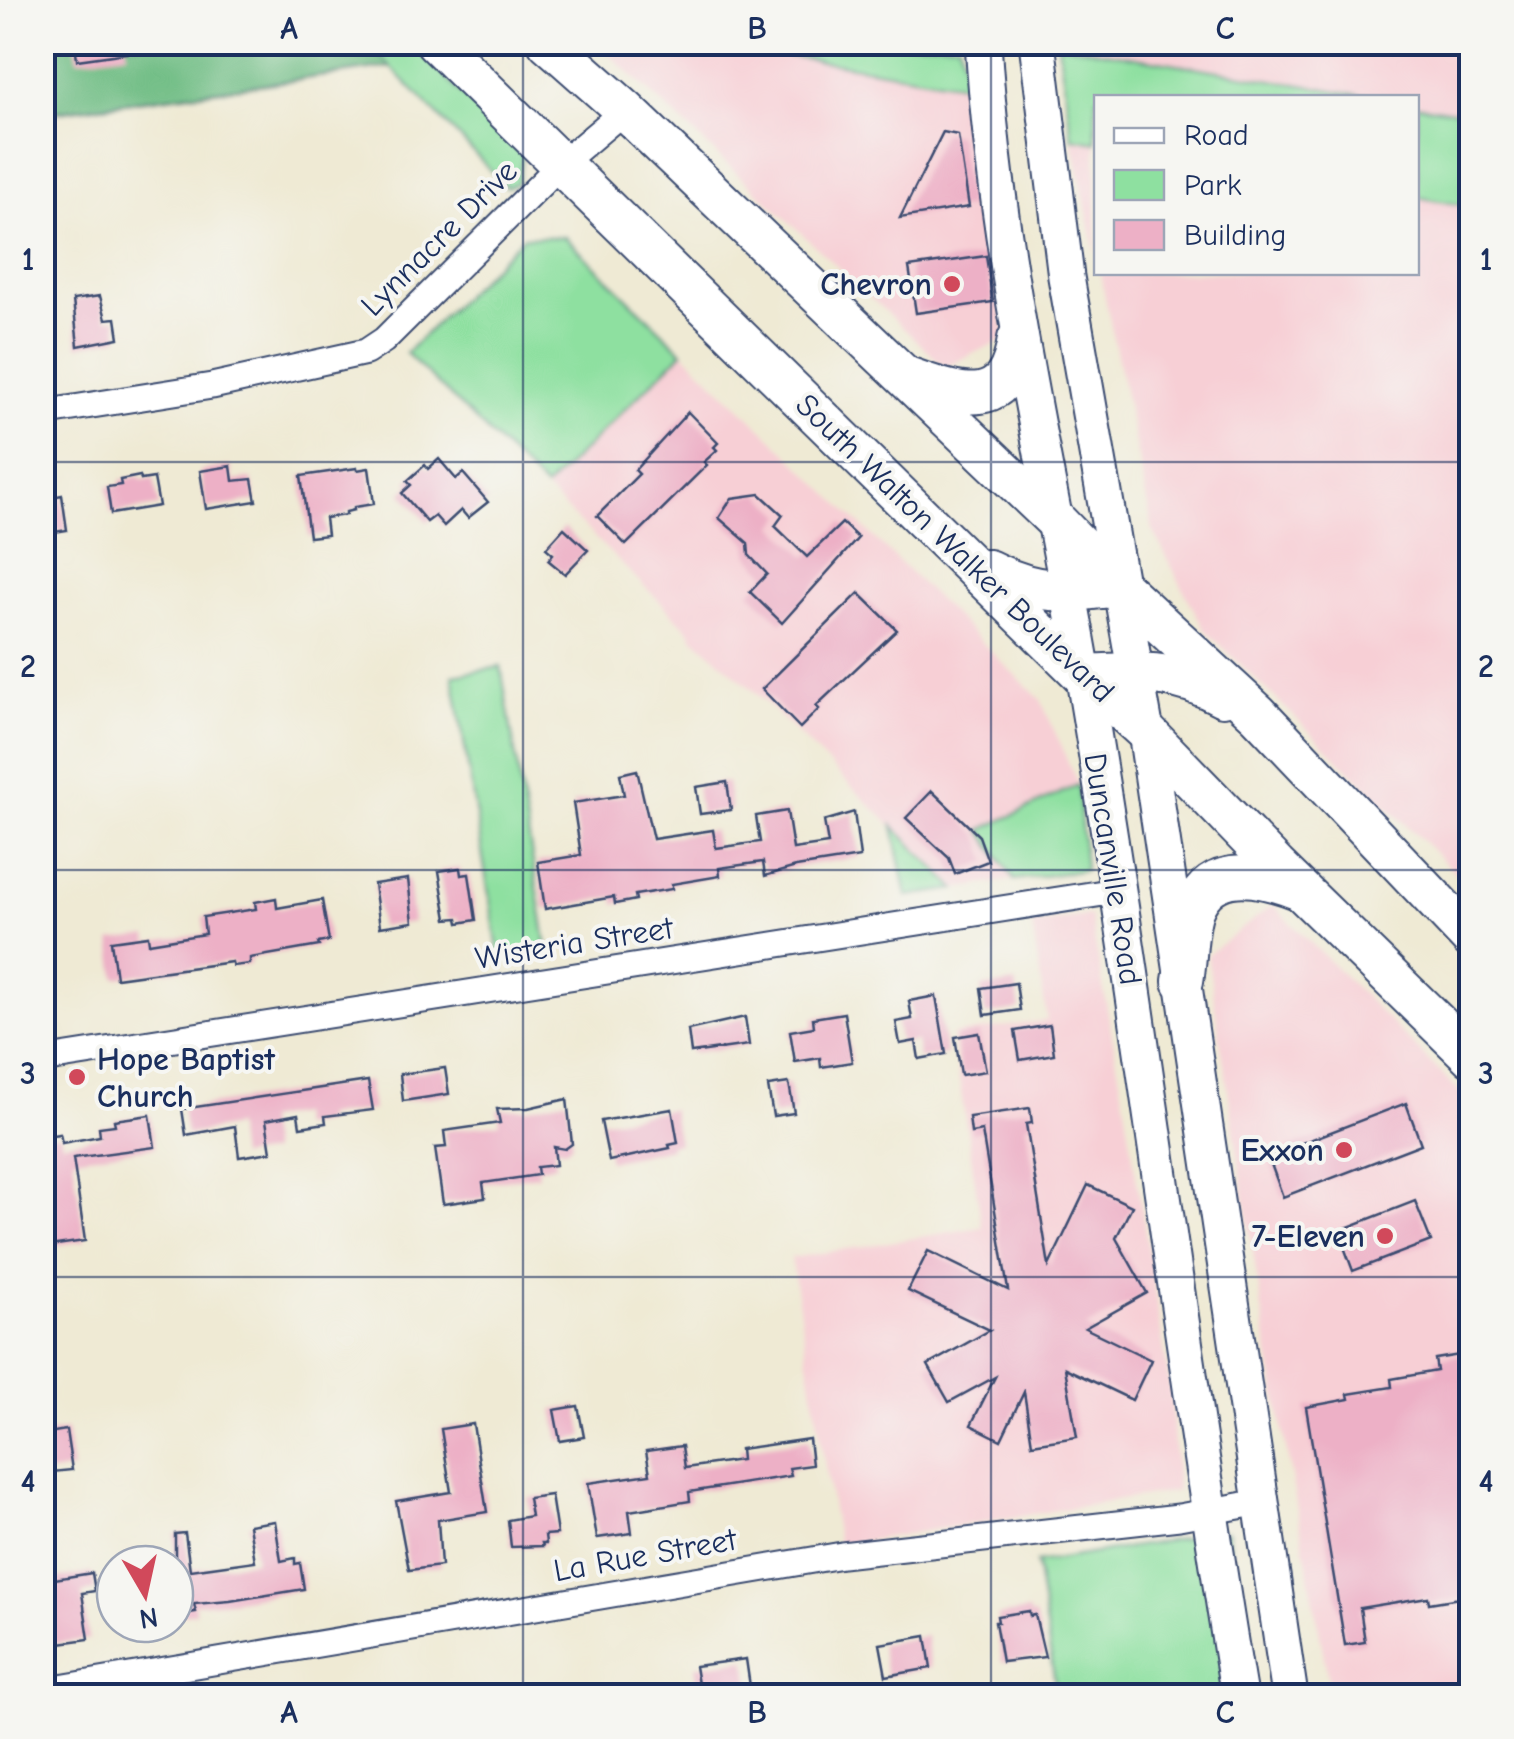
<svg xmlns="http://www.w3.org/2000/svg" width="1514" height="1739" viewBox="0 0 1514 1739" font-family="'Comic Neue',sans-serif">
<rect width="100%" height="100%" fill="#f6f6f2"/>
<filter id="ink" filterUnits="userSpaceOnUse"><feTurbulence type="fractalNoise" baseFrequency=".01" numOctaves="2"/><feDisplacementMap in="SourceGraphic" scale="20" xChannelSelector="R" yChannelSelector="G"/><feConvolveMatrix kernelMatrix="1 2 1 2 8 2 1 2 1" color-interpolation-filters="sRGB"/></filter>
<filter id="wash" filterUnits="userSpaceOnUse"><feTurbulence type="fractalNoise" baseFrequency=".0048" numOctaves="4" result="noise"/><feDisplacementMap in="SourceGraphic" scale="40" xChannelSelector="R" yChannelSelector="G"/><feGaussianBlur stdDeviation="2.25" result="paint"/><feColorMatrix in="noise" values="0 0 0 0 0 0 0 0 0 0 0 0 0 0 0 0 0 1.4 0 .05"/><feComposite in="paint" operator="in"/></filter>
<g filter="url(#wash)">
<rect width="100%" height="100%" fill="#efead4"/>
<g fill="#f7cfd5">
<polygon points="597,43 710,43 968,85 1006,338 945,367"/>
<polygon points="1058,43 1471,43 1471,113 1417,104 1416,98 1378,97"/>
<polygon points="1072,138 1096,142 1096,256"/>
<polygon points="1417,197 1471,207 1471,888 1204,629 1153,531 1100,273 1416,272"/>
<polygon points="683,352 1041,700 1078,785 982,830 1014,880 956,889 754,691 692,636 691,632 545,489"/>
<polygon points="1273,905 1471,1103 1471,1696 1331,1696 1269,1355 1207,955"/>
<polygon points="1090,915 1125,1106 1171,1393 1177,1491 838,1545 791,1258 982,1227 952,1035 1047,1020 1032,925"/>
</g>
<g fill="#8ee0a0" stroke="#54887f" stroke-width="2.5">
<polygon points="42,43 411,43 523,155 517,183 507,187 391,67 43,114"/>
<polygon points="710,43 959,43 968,85"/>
<polygon points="1058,44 1373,97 1096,98 1096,142 1072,138"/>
<polygon points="1416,105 1471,114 1471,207 1417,197"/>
<polygon points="523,237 565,237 683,352 545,488 406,353"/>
<polygon points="501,667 548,954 500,962 453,675"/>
<polygon points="1078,785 1085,870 1014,880 981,830"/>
<polygon points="893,826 956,889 907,896"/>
<polygon points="1227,1531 1253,1696 1057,1696 1036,1563"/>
</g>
<polygon fill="#72be86" stroke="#467672" stroke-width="2.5" points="42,43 368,43 391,67 43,113"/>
<g id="blocks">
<g fill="#edb0c6">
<polygon points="75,42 126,42 127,53 77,60"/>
<polygon points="943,132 958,135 969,207 900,218"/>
<polygon points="986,256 993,302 916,313 909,267"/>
<polygon points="100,296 106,319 116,318 119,338 78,346 73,300"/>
<polygon points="688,412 718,443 714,447 717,450 704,462 707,465 626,545 597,516 639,474 635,470"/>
<polygon points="439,459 456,479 463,473 488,502 468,518 461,510 444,526 435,516 427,522 402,493 411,485 407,481 425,465 428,469"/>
<polygon points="231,466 233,481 252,479 256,501 206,509 200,471"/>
<polygon points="357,468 357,470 369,468 374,504 354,507 354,510 346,512 346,515 325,518 327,535 309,537 301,476"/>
<polygon points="140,476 141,480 154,478 159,506 111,514 107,487 121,485 120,480"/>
<polygon points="760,494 783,515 775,526 807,557 842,523 858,538 782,623 750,592 767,574 749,555 748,543 719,518 732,498"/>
<polygon points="62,495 67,530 42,534 42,499"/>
<polygon points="564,528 588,550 565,574 548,560 553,554 546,548"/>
<polygon points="859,593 897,630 816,706 819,709 800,728 762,689"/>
<polygon points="637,770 653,839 713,830 716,848 760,842 756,816 787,811 793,849 828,844 824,821 854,812 860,857 796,867 765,876 763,862 719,868 720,876 672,884 672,889 635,895 636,900 615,904 614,897 545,909 538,862 581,855 573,803 624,795 620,774"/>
<polygon points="727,782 731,810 700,814 696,787"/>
<polygon points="932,791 979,836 988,861 955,874 949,858 906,818"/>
<polygon points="460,868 461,875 469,874 476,920 459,923 458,918 447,919 439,871"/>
<polygon points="408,879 413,922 380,927 374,884"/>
<polygon points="276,898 277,908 322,900 329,941 318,943 319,946 250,958 250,964 233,966 232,962 116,978 111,941 148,936 149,943 205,934 203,917 256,909 255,902"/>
<polygon points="1016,983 1020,1010 985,1015 981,988"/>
<polygon points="936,996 946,1054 919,1059 916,1041 900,1044 896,1022 912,1019 909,1001"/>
<polygon points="844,1013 852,1062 821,1067 820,1058 795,1062 790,1031 814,1027 813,1018"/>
<polygon points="745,1017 749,1045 691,1053 688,1030"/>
<polygon points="1050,1025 1054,1054 1020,1060 1015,1031"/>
<polygon points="979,1033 986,1071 961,1075 955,1037"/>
<polygon points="445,1068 449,1094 403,1101 400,1074"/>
<polygon points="368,1081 373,1110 325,1116 326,1123 300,1127 298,1114 266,1120 271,1152 239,1157 235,1126 186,1135 182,1109"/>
<polygon points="789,1083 794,1113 773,1116 768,1086"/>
<polygon points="567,1099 572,1144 565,1149 554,1147 556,1165 537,1167 538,1175 483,1183 485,1198 443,1204 435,1148 446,1147 444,1131 500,1123 497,1109 528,1108"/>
<polygon points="1406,1103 1421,1144 1283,1197 1268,1156"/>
<polygon points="1030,1108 1032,1123 1026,1124 1049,1266 1088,1185 1132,1206 1116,1238 1147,1293 1085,1328 1151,1360 1132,1400 1065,1368 1077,1437 1032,1444 1024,1392 1001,1440 971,1425 995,1377 949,1402 928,1365 990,1330 908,1291 928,1251 1008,1290 982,1131 971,1133 969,1117"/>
<polygon points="672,1109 678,1143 669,1145 670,1148 609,1161 601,1121"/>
<polygon points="150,1115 155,1147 73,1158 85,1241 42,1247 44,1136 60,1134 62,1143 100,1136 99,1127 115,1125 114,1120"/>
<polygon points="1415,1201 1431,1241 1353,1271 1338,1231"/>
<polygon points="1472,1353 1472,1596 1429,1603 1428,1597 1360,1608 1365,1642 1345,1645 1306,1407 1349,1399 1348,1394 1392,1387 1391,1379 1437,1371 1435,1359"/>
<polygon points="578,1406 584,1437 560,1441 554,1410"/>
<polygon points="473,1424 487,1512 438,1520 441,1566 409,1570 396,1501 451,1492 441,1429"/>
<polygon points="66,1430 72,1470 42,1473 42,1434"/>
<polygon points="809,1439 812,1465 789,1468 791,1476 689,1492 690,1501 629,1511 632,1533 597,1538 588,1483 650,1474 646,1451 682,1446 685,1468 741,1460 740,1449"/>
<polygon points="551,1495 557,1534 545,1535 546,1543 542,1543 543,1546 511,1547 508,1520 531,1516 528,1498"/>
<polygon points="275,1521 281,1561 295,1558 295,1564 300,1563 304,1589 230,1601 194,1604 196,1612 175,1615 175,1534 185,1533 190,1570 255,1561 249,1525"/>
<polygon points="92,1573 95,1591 82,1593 89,1639 45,1645 42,1581"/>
<polygon points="1029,1611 1030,1616 1035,1615 1045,1657 1002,1662 995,1622 998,1622 997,1616"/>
<polygon points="926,1636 931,1668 886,1676 880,1644"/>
<polygon points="746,1659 751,1693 700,1696 695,1666"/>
</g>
</g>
</g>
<g filter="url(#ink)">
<use href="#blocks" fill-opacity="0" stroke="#3b4b70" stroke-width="2.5"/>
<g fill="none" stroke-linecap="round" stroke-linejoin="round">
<g stroke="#3b4b70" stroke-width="29">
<g id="street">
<polyline points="42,413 212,386 366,352 384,340 561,164 625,110"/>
<polyline points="42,1060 1116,891"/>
<polyline points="42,1691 842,1555 1179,1517 1261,1502"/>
</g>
</g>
<g stroke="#3b4b70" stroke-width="39">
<g id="secondary">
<path d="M983,42C996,256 1047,463 1083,673C1141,1014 1182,1356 1239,1696"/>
<polyline points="1037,42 1066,277 1146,732 1290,1696"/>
</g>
</g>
<g stroke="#3b4b70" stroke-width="44">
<g id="primary">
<polyline points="436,42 1083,675 1146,732 1276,866 1472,1057"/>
<polyline points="548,42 625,110 1055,520 1119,586 1258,714 1472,939"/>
<path d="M910,378C963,397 1008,412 1018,339"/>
<path d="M988,570C1038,595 1065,593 1119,586"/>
<path d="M1083,675C1139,673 1172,668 1223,696"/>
<path d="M1183,981C1187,959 1186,931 1193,910C1211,864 1258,874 1295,888"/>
</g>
</g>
<use href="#street" stroke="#fff" stroke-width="25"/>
<use href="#secondary" stroke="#fff" stroke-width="35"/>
<use href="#primary" stroke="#fff" stroke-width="40"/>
</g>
</g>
<path fill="none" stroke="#1b2f5e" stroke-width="2.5" stroke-opacity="0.55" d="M523,42V1696M991,42V1696M42,462H1472M42,870H1472M42,1277H1472"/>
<g fill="#d1495b" stroke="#f6f6f2" stroke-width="4">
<circle cx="952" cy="284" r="10"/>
<circle cx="77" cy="1077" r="10"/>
<circle cx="1344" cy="1150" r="10"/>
<circle cx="1385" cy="1236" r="10"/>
</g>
<g text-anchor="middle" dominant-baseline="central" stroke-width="8" stroke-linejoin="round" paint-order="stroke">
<g font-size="32" fill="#1b2f5e" stroke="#f6f6f2">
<text transform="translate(439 238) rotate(-45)">Lynnacre Drive</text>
<text transform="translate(955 548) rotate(44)">South Walton Walker Boulevard</text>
<text transform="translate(1113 869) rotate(81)">Duncanville Road</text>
<text transform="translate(574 943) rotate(-9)">Wisteria Street</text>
<text transform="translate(645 1555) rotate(-10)">La Rue Street</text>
</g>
<g font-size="32" font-weight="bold" fill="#1b2f5e" stroke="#f6f6f2" text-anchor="end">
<text x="932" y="284">Chevron</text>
<text x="97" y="1059" text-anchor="start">Hope Baptist<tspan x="97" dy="37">Church</tspan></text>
<text x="1324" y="1150">Exxon</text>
<text x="1365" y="1236">7-Eleven</text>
</g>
</g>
<rect width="1514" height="1739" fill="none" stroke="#f6f6f2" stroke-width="110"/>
<rect x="1094" y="95" width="325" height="180" fill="#f6f6f2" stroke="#9ea6b7" stroke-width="2.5"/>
<rect x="1114" y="128" width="50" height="15" fill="#ffffff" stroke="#9ea6b7" stroke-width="2.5"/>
<text x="1184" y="145" font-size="30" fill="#1b2f5e">Road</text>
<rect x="1114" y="170" width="50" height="30" fill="#8ee0a0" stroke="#9ea6b7" stroke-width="2.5"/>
<text x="1184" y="195" font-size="30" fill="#1b2f5e">Park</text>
<rect x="1114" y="220" width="50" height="30" fill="#edb0c6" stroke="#9ea6b7" stroke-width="2.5"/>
<text x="1184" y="245" font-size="30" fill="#1b2f5e">Building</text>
<g transform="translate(145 1594) rotate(171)"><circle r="48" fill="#f6f6f2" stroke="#9ea6b7" stroke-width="2.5"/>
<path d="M0-8L18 38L0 25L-18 38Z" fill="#d1495b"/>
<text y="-15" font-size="28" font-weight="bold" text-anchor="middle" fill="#1b2f5e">N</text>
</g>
<rect x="55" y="55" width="1404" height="1629" fill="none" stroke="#1b2f5e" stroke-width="4"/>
<g font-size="32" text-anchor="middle" font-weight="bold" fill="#1b2f5e">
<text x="289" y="39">A</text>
<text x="757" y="39">B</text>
<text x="1225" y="39">C</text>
<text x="28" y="270">1</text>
<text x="1486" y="270">1</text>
<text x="28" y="677">2</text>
<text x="1486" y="677">2</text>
<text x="28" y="1084">3</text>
<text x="1486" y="1084">3</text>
<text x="28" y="1492">4</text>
<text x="1486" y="1492">4</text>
<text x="289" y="1723">A</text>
<text x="757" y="1723">B</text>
<text x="1225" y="1723">C</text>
</g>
</svg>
